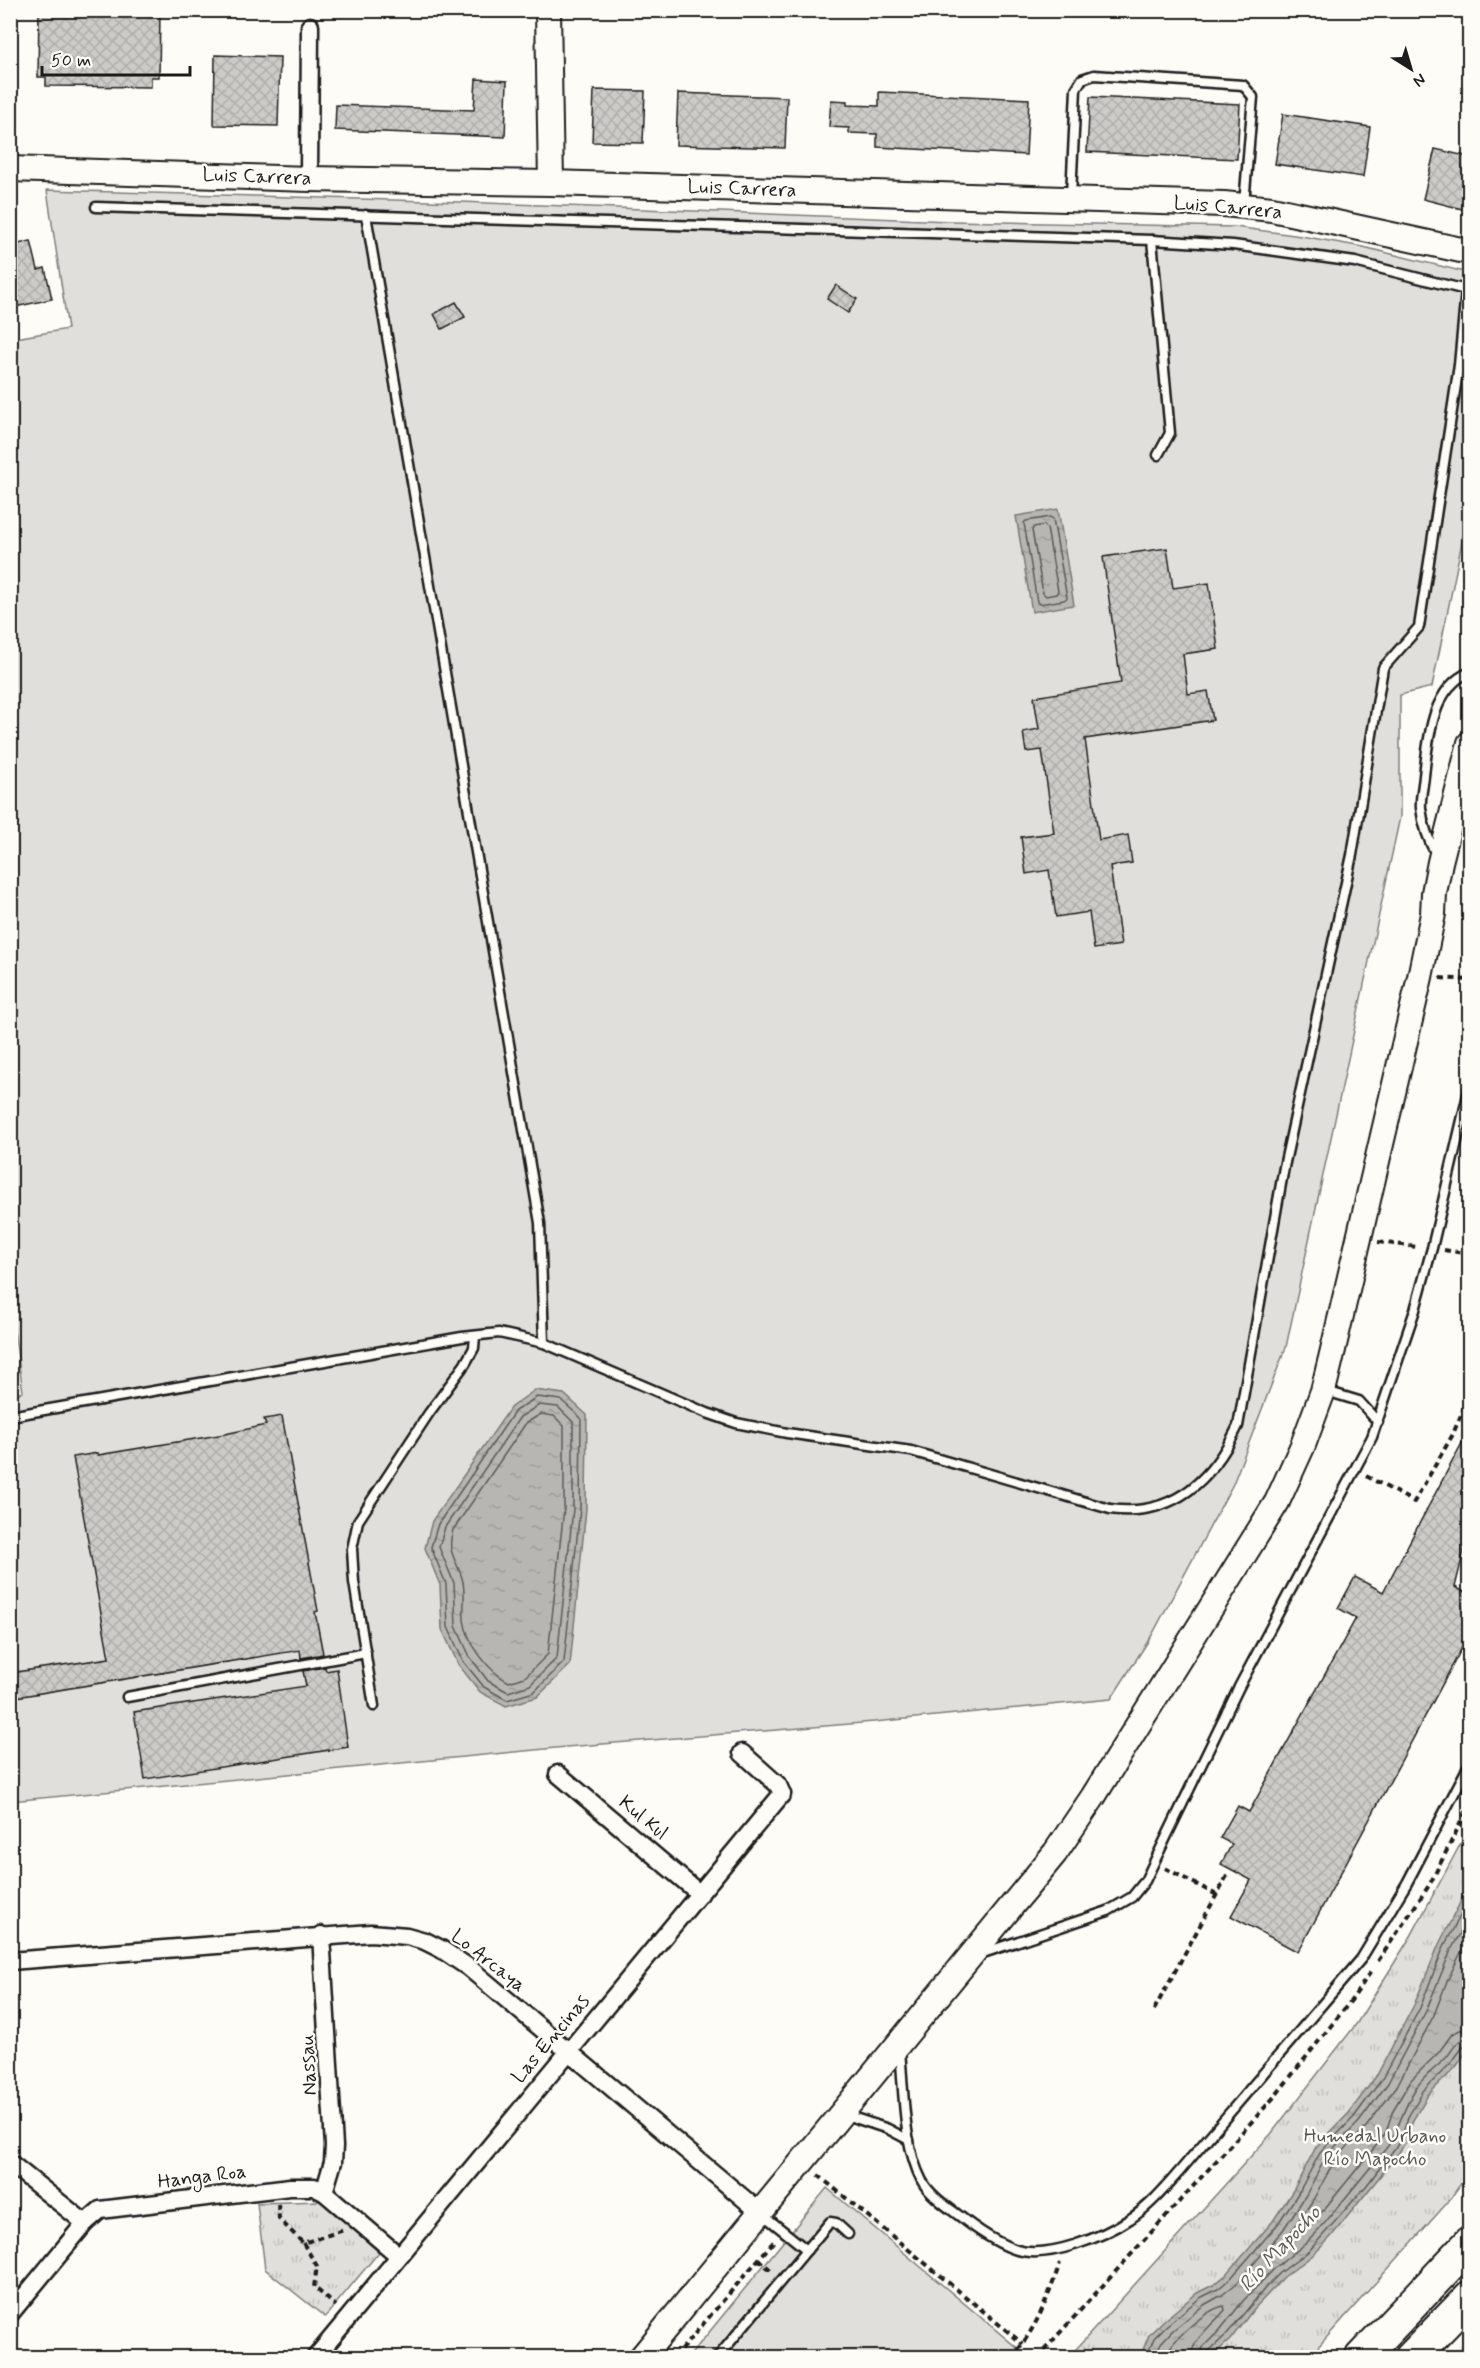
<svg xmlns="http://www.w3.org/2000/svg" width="1480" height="2368" viewBox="0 0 1480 2368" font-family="Mynerve,sans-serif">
<defs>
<pattern id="park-tufts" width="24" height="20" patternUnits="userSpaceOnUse" patternTransform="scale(1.5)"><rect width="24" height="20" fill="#e0dfdb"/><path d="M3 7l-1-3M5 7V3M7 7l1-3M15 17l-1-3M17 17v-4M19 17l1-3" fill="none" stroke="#c0bfbb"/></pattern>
<pattern id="water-ripples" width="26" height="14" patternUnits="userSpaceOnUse" patternTransform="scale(1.5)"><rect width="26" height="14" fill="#b7b6b2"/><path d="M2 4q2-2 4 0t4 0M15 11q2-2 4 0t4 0" fill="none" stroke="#9d9c98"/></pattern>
<pattern id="building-cross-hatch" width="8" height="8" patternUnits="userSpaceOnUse" patternTransform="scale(1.5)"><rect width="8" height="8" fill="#cccbc8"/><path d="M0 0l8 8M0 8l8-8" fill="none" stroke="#afaeab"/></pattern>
</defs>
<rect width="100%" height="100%" fill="#fdfcf7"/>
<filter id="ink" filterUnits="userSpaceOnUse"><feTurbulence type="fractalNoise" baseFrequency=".0167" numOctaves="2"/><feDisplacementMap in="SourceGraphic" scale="12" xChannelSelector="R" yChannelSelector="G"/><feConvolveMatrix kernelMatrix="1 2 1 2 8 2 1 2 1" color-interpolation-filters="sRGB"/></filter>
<g filter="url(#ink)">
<polygon fill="#eeede9" points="1469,2335 1469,2357 1448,2357"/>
<g fill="url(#park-tufts)" stroke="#7e7e7c" stroke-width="1.5">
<polygon points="1469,1828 1469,2172 1448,2202 1309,2357 1068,2358 1271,2134 1357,2023 1411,1936"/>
<polygon points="321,2201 379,2252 325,2317 265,2269 257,2203"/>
</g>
<g fill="#e0dfdb" stroke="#7e7e7c" stroke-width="1.5">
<polygon points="47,190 461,202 950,221 1235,227 1301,236 1363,247 1469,273 1469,508 1432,687 1400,695 1400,817 1286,1347 1233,1484 1152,1635 1111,1699 874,1722 566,1747 11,1801 10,1395 23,1392 11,1310 10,339 68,329"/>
<polygon points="827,2188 1028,2357 688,2358"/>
</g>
<g fill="url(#water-ripples)" stroke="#797876" stroke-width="1.5">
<polygon points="1058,509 1074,605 1032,612 1016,516"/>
<polygon points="535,1390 564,1394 587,1415 586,1509 570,1665 537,1697 506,1706 480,1692 458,1664 442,1629 440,1585 425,1548 432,1521 511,1407"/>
<polygon points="1469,1885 1469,2048 1456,2067 1428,2095 1413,2120 1406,2142 1398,2154 1330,2238 1313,2255 1284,2277 1253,2310 1230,2340 1211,2357 1140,2357 1149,2335 1163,2321 1197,2293 1215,2284 1227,2274 1273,2221 1294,2189 1316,2147 1349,2113 1377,2075 1414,2005 1439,1944"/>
</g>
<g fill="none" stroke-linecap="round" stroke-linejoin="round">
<g stroke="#5a5a58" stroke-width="1.5">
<polygon points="1050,517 1053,519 1067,598 1064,600 1039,604 1037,602 1024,523 1026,521"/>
<polygon points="1044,525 1047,528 1058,591 1056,594 1046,596 1043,593 1032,530 1034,527"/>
<polygon points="537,1397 561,1400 581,1418 580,1509 564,1662 534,1692 507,1700 484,1687 463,1661 448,1627 446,1584 431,1547 438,1524 515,1411"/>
<polygon points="539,1405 558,1407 573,1422 573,1509 557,1658 530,1685 508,1692 488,1681 470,1657 456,1626 454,1583 439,1547 445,1527 520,1417"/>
<path d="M541,1414L554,1416L564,1426V1508L548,1654L525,1677L509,1682C489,1672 467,1643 464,1620C463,1607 466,1591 462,1578C456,1558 446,1552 453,1530L526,1423Z"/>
<polyline points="1470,1934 1447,1981 1434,2015 1397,2086 1366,2127 1335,2160 1313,2200 1285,2241 1286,2245 1289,2245 1312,2224 1380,2141 1386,2132 1393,2110 1411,2080 1439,2052 1452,2034 1460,2030 1470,2029"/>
<polyline points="1146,2358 1154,2338 1167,2325 1200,2298 1218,2289 1231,2278 1277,2225 1299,2192 1321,2151 1354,2117 1382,2079 1420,2008 1444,1946 1470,1898"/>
<polyline points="1154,2358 1161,2343 1172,2331 1204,2305 1222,2295 1236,2284 1283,2230 1306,2195 1327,2155 1359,2122 1388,2083 1426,2011 1451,1950 1470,1915"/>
<path d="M1164,2358C1171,2341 1206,2309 1224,2306L1225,2310C1213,2325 1192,2338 1191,2358"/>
<path d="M1200,2358L1203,2347L1220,2330L1243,2301L1275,2268L1304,2245L1319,2230L1388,2146C1399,2128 1404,2106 1416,2088C1424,2076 1436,2068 1446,2058C1454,2049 1456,2038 1470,2038"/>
<polyline points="1207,2358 1209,2351 1226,2335 1266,2287 1280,2273 1309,2251 1367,2185 1401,2140 1408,2117 1423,2091 1451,2063 1463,2047 1470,2045"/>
</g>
</g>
<g fill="url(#building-cross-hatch)" stroke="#1c1c1c" stroke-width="1.5">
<polygon points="39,10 160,12 159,77 151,77 151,87 46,86 46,77 38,77"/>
<polygon points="215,55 280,57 278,126 214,125"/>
<polygon points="476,79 507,81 505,137 335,130 336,105 474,110"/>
<polygon points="594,90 645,91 643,143 592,142"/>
<polygon points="879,92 1029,99 1026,155 877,147 877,134 849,133 849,128 829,127 831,100 847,101 847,105 879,106"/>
<polygon points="678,93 787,97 785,148 676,145"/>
<polygon points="1090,97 1240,104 1237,159 1087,152"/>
<polygon points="1283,114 1370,127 1363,177 1275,164"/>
<polygon points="1435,149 1470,157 1470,211 1423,199"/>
<polygon points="31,241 38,270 45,268 52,299 10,308 10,246"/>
<polygon points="836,285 857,299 848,313 827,299"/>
<polygon points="456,302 465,317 442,329 434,314"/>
<polygon points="1167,548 1173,588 1209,583 1218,649 1183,654 1188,694 1208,691 1213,720 1085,739 1099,840 1128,835 1132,863 1110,866 1121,945 1094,949 1089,912 1056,917 1049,870 1026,874 1021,837 1054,833 1042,750 1026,752 1023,732 1039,729 1034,697 1121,683 1103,557"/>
<polygon points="282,1416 318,1611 315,1612 323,1654 301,1658 300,1650 10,1698 10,1673 109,1658 73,1457 98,1453 98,1455 225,1434 266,1425 264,1419"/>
<polygon points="1470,1428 1470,1526 1455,1587 1470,1595 1470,1633 1298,1952 1231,1916 1251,1880 1221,1864 1232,1844 1220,1838 1238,1806 1249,1812 1356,1618 1338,1608 1355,1577 1383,1592"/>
<polygon points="325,1667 326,1671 337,1669 348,1747 145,1779 134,1712 306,1686 303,1671"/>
</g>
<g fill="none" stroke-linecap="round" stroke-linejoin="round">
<g stroke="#1c1c1c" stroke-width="13">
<g id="lane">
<polyline points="1071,196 1076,89 1082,79 1094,75 1243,85 1253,97 1244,204"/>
<polyline points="96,207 1152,240 1233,245 1355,262 1466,290"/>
<polyline points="366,215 540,1223 544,1343"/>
<polyline points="1152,240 1170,433 1158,455"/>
<path d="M1437,856C1429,842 1423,825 1421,808C1420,798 1423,787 1424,776C1428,741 1431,688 1470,672"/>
<polyline points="1326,1391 1359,1401 1378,1422"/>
<path d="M10,1416L462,1337L499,1333L544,1343L707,1413L736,1423L787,1433L911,1451L1110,1509C1173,1518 1213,1479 1238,1426L1284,1167L1352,855L1383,668L1419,627L1459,365L1466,290L1470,280"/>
<polyline points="127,1697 366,1653"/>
<polyline points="374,1706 354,1582 352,1549 358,1521 429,1413 465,1364 474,1348 475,1336"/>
<polyline points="980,1954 1108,1911 1132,1897 1145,1881 1239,1687 1372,1437 1415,1310 1432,1248 1470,1086"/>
<path d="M900,2051C904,2091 903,2145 922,2181C931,2197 951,2209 966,2221C982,2233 998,2244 1017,2250C1049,2259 1103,2237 1130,2219C1149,2207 1164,2189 1179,2172L1361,1959L1407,1883L1470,1763"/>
<polyline points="846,2115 888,2129 909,2140"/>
<polyline points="761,2213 807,2250"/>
<polyline points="717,2358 830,2222 836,2223 848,2234"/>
</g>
</g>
<g stroke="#1c1c1c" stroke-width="21">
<g id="street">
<polyline points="309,179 310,26"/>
<polyline points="558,1774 700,1894"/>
<polyline points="321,1935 334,2146 333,2162 324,2192"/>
<polyline points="10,1961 371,1933 407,1936 425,1941 441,1949 468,1967 761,2213"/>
<polyline points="10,2163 85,2223"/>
<polyline points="10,2314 85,2223 100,2210 290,2187 314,2187 324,2192 399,2256"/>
<polyline points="315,2358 782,1794 778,1785 742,1753"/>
</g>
</g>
<g stroke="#1c1c1c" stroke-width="28">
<g id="secondary">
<polyline points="548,10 551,183"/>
<polyline points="10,169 309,179 551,183 1224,204 1272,209 1470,252"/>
<polyline points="641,2358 1055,1853 1093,1797 1277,1502 1303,1445 1323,1391 1332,1354 1420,977 1433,914 1434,893 1440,862 1470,743"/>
</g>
</g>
<g stroke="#1c1c1c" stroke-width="36">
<g id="highway">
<polyline points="1361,2358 1470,2243"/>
<polyline points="1411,2358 1470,2297"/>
</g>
</g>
<g stroke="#1c1c1c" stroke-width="4" stroke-dasharray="6 4.5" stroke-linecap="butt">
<polyline points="1440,978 1470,980"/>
<polyline points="1378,1242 1418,1247"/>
<polyline points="1444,1250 1470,1254"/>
<polyline points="1366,1476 1414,1502 1452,1436 1470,1394"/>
<polyline points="1165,1868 1217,1895"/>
<polyline points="1378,1961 1430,1884 1470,1804"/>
<polyline points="1154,2010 1228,1874"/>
<polyline points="818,2175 1023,2344"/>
<polyline points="278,2204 279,2219 303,2243 344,2230"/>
<polyline points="303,2243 317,2266 314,2287 336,2306"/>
<polyline points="758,2259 773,2272"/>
<polyline points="674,2358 775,2240"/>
<path d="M1011,2358C1036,2330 1048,2298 1060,2263"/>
<polyline points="1037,2358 1276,2095 1353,1998 1372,1970"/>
</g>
<use href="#lane" stroke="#fdfcf7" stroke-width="8"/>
<use href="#street" stroke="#fdfcf7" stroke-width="16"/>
<use href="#secondary" stroke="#fdfcf7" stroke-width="24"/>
<use href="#highway" stroke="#fdfcf7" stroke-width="32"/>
</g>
</g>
<g text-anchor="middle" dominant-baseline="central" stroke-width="5" stroke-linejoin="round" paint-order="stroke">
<g font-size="20" fill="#1c1c1c" stroke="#fdfcf7">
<text transform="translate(257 177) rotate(2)">Luis Carrera</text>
<text transform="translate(742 189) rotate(2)">Luis Carrera</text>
<text transform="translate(1228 208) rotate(5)">Luis Carrera</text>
<text transform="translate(643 1818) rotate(40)">Kul Kul</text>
<text transform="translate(488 1961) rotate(38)">Lo Arcaya</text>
<text transform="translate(551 2039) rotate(-50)">Las Encinas</text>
<text transform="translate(309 2065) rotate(-93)">Nassau</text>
<text transform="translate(202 2177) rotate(-7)">Hanga Roa</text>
</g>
<g font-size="20" fill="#575655" stroke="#fdfcf7">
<text x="1375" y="2136">Humedal Urbano<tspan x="1375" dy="23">Río Mapocho</tspan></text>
</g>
<g font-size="21" font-style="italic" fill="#5a5a58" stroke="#fdfcf7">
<text transform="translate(1280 2249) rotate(-47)">Río Mapocho</text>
</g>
</g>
<rect width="1480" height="2368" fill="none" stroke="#fdfcf7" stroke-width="36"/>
<rect x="18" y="18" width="1444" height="2332" fill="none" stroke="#1c1c1c" stroke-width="2" filter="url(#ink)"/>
<g transform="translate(1411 69) rotate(143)" stroke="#fdfcf7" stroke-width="4.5" paint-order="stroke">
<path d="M0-4.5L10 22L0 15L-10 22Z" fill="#1c1c1c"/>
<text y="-9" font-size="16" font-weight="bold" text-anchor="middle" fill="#1c1c1c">N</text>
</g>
<path d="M42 66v9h148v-9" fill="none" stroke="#1c1c1c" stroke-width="3"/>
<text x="51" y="66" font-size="18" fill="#1c1c1c" stroke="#fdfcf7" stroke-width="4.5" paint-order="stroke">50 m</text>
</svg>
